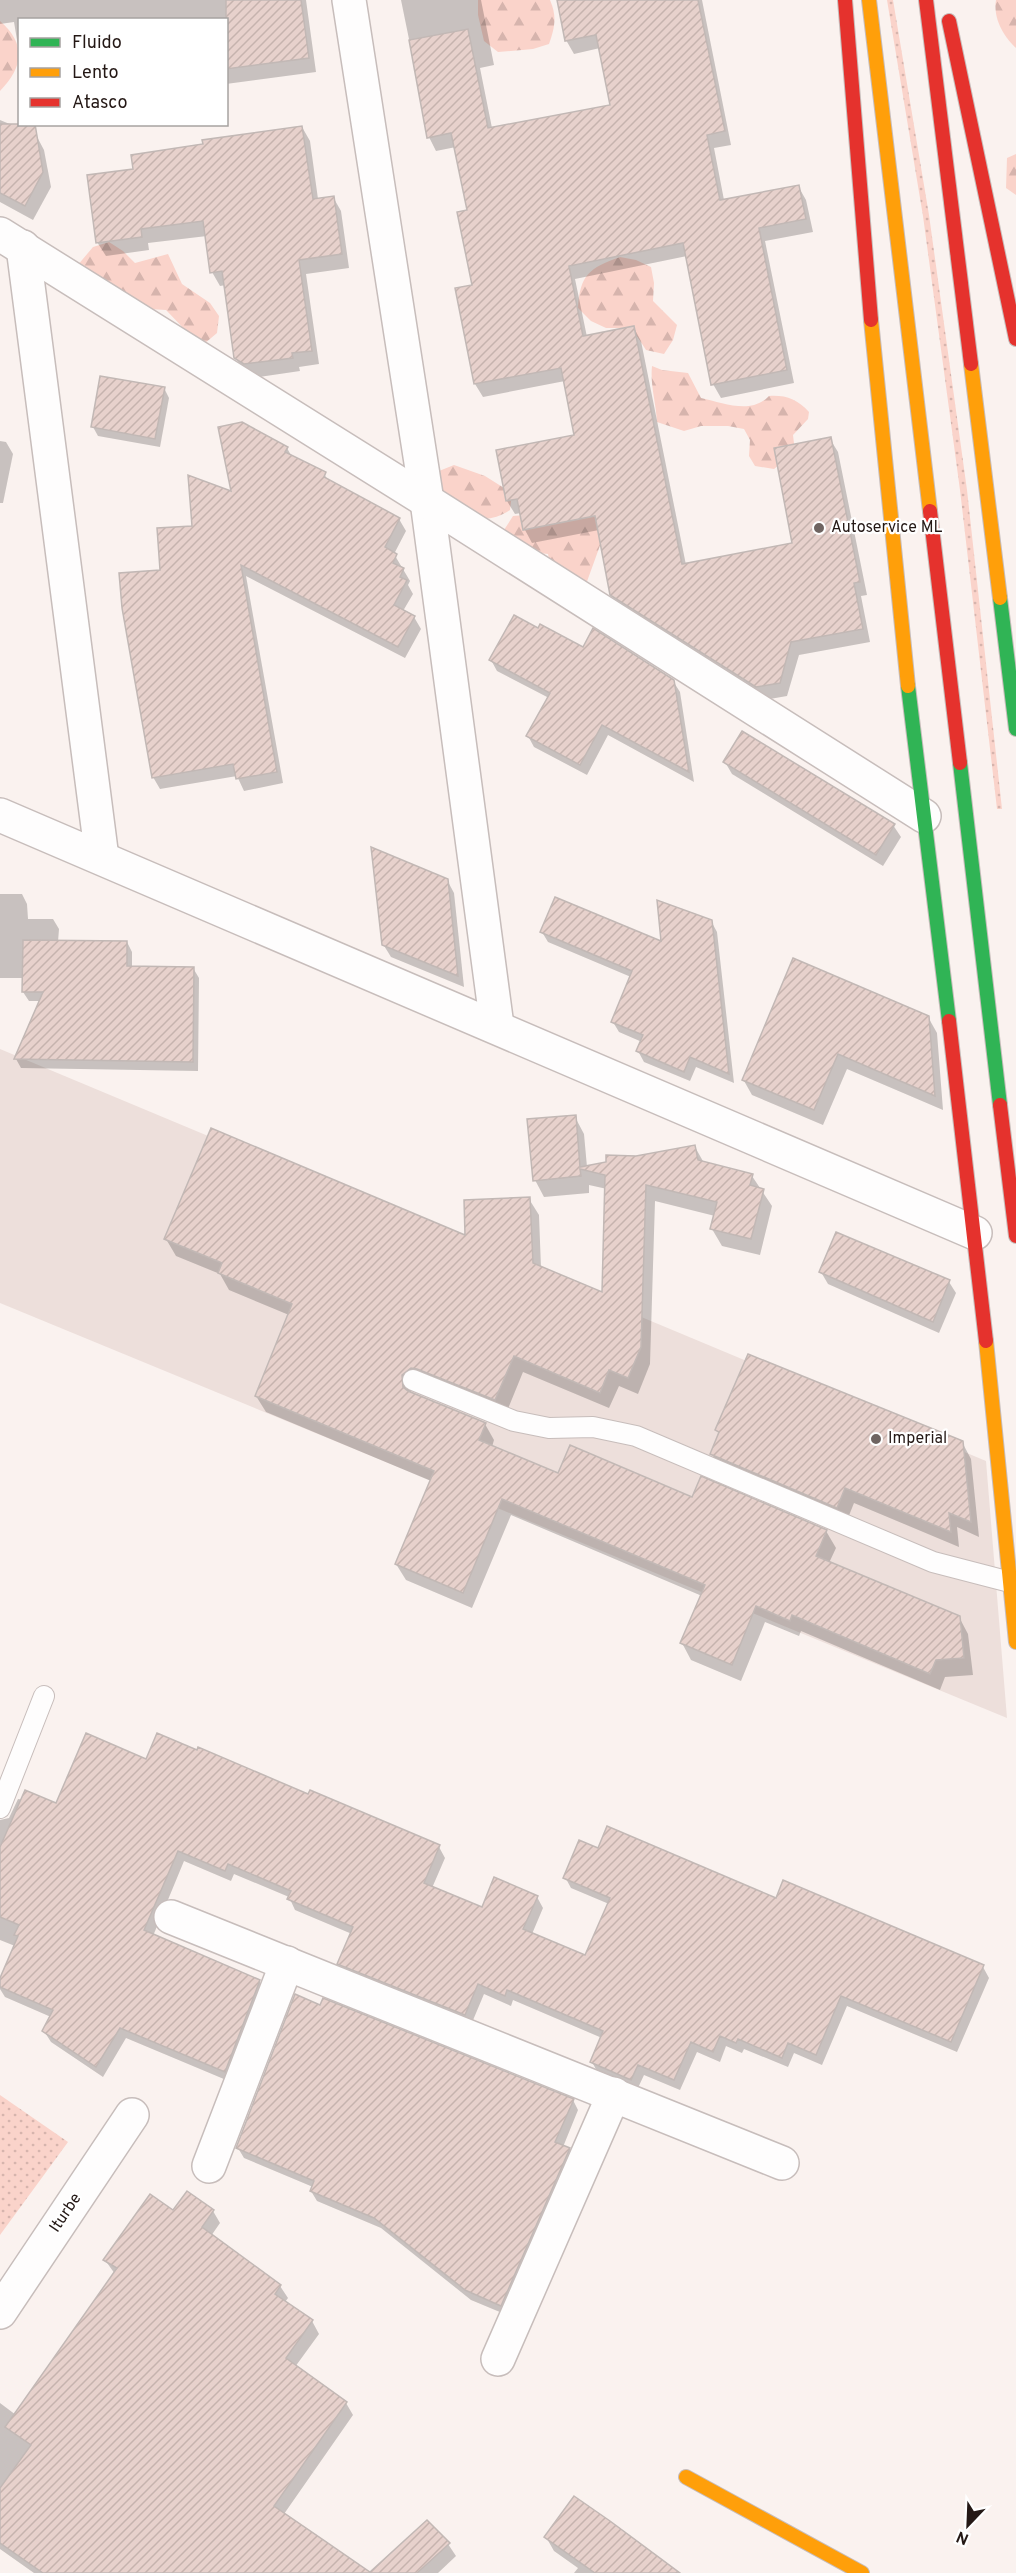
<svg xmlns="http://www.w3.org/2000/svg" width="1016" height="2573" viewBox="0 0 1016 2573" font-family="Overpass,sans-serif">
<defs>
<pattern id="green-dots" width="8" height="8" patternUnits="userSpaceOnUse" patternTransform="scale(1.5)"><rect width="8" height="8" fill="#fad3ca"/><path d="M2 2h.1M6 6h.1" fill="none" stroke="#d6b4ad" stroke-width="1.8" stroke-linecap="round"/></pattern>
<pattern id="forest-firs" width="22" height="20" patternUnits="userSpaceOnUse" patternTransform="scale(1.5)"><rect width="22" height="20" fill="#fad3ca"/><path d="M5 1l3.5 6h-7zM16 11l3.5 6h-7z" fill="#d6b4ad"/></pattern>
<pattern id="building-hatch" width="6" height="6" patternUnits="userSpaceOnUse" patternTransform="scale(1.5)"><rect width="6" height="6" fill="#e7d1cc"/><path d="M-1 1l2-2M0 6l6-6M5 7l2-2" fill="none" stroke="#c6b3ae"/></pattern>
</defs>
<rect width="100%" height="100%" fill="#faf2ef"/>
<polygon fill="#eddfdb" points="0,1049 986,1461 1007,1718 0,1303"/>
<g fill="url(#green-dots)">
<polygon points="887,0 893,0 929,215 967,490 1002,809 997,809 960,490 923,216"/>
<polygon points="0,2095 68,2142 0,2235"/>
</g>
<g fill="url(#forest-firs)">
<path d="M478,0H550C557,16 555,27 549,44L533,49L498,52L484,41L478,15Z"/>
<path d="M996,0H1016V48C1003,36 993,18 996,0Z"/>
<path d="M0,21C26,44 24,66 0,91Z"/>
<polygon points="1016,154 1016,195 1006,188 1007,158"/>
<polygon points="109,242 123,251 135,263 168,254 182,284 210,303 219,316 217,333 204,344 190,335 166,310 149,309 77,266 93,247"/>
<path d="M620,257L636,260L651,267L654,283L653,301L677,325L673,340L664,354L646,350L637,336L622,328H606L591,321L578,308C580,275 589,268 620,257Z"/>
<path d="M652,366L662,370L688,373L701,398C724,403 751,415 769,396C786,395 797,399 809,412L808,419L793,435L795,452L774,469L755,466L749,456L750,440L744,429L728,426H701L684,431L657,422C656,402 650,385 652,366Z"/>
<path d="M454,465L485,476L512,493L510,510C479,530 462,511 433,496L439,471Z"/>
<polygon points="595,509 602,540 585,587 555,588 548,554 512,550 504,530 513,516"/>
</g>
<g fill="#0003">
<polygon points="0,0 306,0 316,72 226,84 226,20 20,20 20,58 14,22 0,24"/>
<polygon points="401,0 481,0 494,65 480,68 492,128 612,106 600,48 574,54 566,40 558,0 702,0 731,145 714,148 724,200 798,186 806,200 813,232 765,241 794,383 721,398 713,384 687,256 575,279 587,337 634,328 641,341 686,565 794,544 830,439 838,452 867,595 861,596 870,642 799,655 787,696 764,700 619,608 611,594 599,530 532,543 525,530 521,513 515,514 507,501 498,451 576,436 565,381 483,397 475,384 456,289 473,286 468,211 456,147 436,151 429,137"/>
<polygon points="0,120 36,135 44,150 51,187 33,220 0,202"/>
<polygon points="302,127 310,141 318,199 333,197 341,211 349,268 306,274 319,364 299,367 300,371 253,378 244,372 236,358 226,285 220,286 212,272 207,236 148,243 149,250 106,256 97,242 134,170"/>
<polygon points="164,388 169,398 160,447 98,436 93,427"/>
<polygon points="0,441 6,442 13,454 3,503 0,503"/>
<polygon points="287,448 292,457 324,474 329,482 399,519 406,531 394,554 410,581 408,585 413,594 403,611 414,617 421,629 405,658 246,576 283,783 244,791 237,776 160,789 153,777 162,572 194,527"/>
<polygon points="584,649 673,681 680,692 694,782 608,735 587,775 534,747 528,736 549,698 497,671 491,660"/>
<polygon points="725,762 893,825 901,837 883,866 732,774"/>
<polygon points="447,880 454,893 464,987 391,957 383,944"/>
<polygon points="0,894 22,894 27,904 28,919 53,919 59,929 58,942 127,942 132,952 132,967 193,968 199,978 198,1071 21,1068 16,1059 40,1001 29,1001 23,992 24,978 0,978"/>
<polygon points="711,921 717,932 734,1083 696,1067 690,1081 644,1062 638,1051 642,1042 619,1032 613,1022 631,977 548,942 542,932 663,943"/>
<polygon points="928,1017 937,1033 943,1110 847,1069 823,1125 752,1095 743,1079"/>
<polygon points="575,1117 584,1134 587,1167 695,1147 704,1163 752,1176 772,1206 760,1255 722,1246 712,1229 715,1216 655,1201 650,1364 638,1394 619,1386 609,1408 523,1372 505,1416 421,1384 409,1393 485,1424 494,1440 492,1447 559,1474 693,1499 826,1531 836,1548 829,1563 959,1617 968,1634 973,1675 945,1677 940,1690 801,1631 799,1636 765,1622 741,1681 691,1660 682,1643 702,1596 511,1515 472,1608 406,1580 396,1564 431,1481 266,1412 256,1396 289,1315 229,1290 220,1274 176,1256 166,1239 467,1237 529,1199 539,1215 541,1268 603,1294 607,1189 589,1185 589,1193 544,1197 535,1180"/>
<polygon points="821,1272 949,1282 956,1293 939,1333 828,1284"/>
<polygon points="717,1430 962,1442 971,1459 979,1537 957,1527 959,1547 854,1503 846,1523 721,1470 712,1454 720,1436"/>
<polygon points="147,1761 309,1796 439,1847 445,1858 432,1888 482,1909 537,1897 543,1908 532,1934 586,1957 609,1904 571,1888 565,1877 599,1850 777,1900 983,1967 989,1978 957,2052 847,2006 822,2065 794,2053 788,2067 744,2049 742,2053 726,2046 720,2062 697,2052 680,2090 644,2075 637,2090 598,2073 592,2062 602,2038 513,2000 511,2006 484,1994 471,2025 345,1974 339,1964 352,1934 295,1910 289,1897 234,1874 231,1881 184,1861 153,1936 259,1981 266,1992 231,2082 126,2038 103,2077 51,2042 44,2031 51,2017 5,1997 0,1989 0,1982 15,1946 0,1940 0,1820 9,1818 18,1799 57,1805"/>
<polygon points="573,2100 578,2110 563,2147 569,2149 575,2159 507,2315 471,2300 381,2228 317,2201 311,2191 313,2187 244,2158 238,2148"/>
<polygon points="213,2211 220,2223 211,2236 280,2286 288,2298 285,2302 312,2321 319,2334 295,2367 346,2403 353,2415 284,2514 369,2573 34,2573 0,2549 0,2403 16,2415 115,2274 105,2260 173,2212"/>
<polygon points="546,2537 680,2573 574,2573 578,2568 554,2551"/>
<polygon points="448,2544 456,2556 438,2573 372,2573"/>
</g>
<g fill="url(#building-hatch)" stroke="#c2b8b5" stroke-width="1.5">
<polygon points="226,0 301,0 309,58 226,69"/>
<polygon points="557,0 698,0 725,131 707,135 720,200 799,185 806,219 759,228 787,370 711,385 683,243 569,266 583,336 634,326 682,564 792,543 774,448 831,437 860,582 854,583 863,629 791,642 780,683 756,687 610,595 595,516 523,530 517,499 506,501 496,450 574,435 561,368 474,384 455,288 472,285 457,212 467,210 451,133 427,138 409,40 468,29 488,128 610,105 596,35 565,41"/>
<polygon points="0,124 35,124 43,172 25,206 0,193"/>
<polygon points="302,126 313,199 334,196 342,254 299,260 312,351 292,353 293,358 244,364 234,358 222,271 210,273 203,221 141,229 142,237 96,243 87,175 133,169 131,155 203,144 202,140"/>
<polygon points="100,376 165,387 155,439 91,427"/>
<polygon points="242,422 288,447 285,452 326,472 324,477 400,518 385,547 397,554 393,563 404,568 400,577 407,580 394,605 415,616 398,647 241,565 277,772 236,779 233,764 152,778 122,608 119,573 160,570 157,528 192,526 188,475 231,491 218,427"/>
<polygon points="514,615 538,628 540,624 583,647 593,628 674,680 689,772 602,725 580,765 526,736 550,693 489,660"/>
<polygon points="742,731 895,824 876,855 723,762"/>
<polygon points="371,847 448,879 458,976 382,945"/>
<polygon points="555,897 661,941 657,900 712,920 729,1074 690,1057 684,1072 636,1051 643,1035 611,1022 632,971 540,932"/>
<polygon points="23,940 127,941 127,966 194,967 193,1062 14,1059 43,992 22,992"/>
<polygon points="793,958 929,1016 935,1096 838,1054 814,1110 742,1080"/>
<polygon points="576,1115 580,1167 606,1162 606,1155 636,1156 695,1145 698,1160 753,1174 750,1185 764,1189 751,1239 710,1229 717,1202 646,1185 641,1347 628,1378 609,1370 600,1393 514,1356 495,1400 417,1369 411,1368 402,1375 403,1387 408,1391 486,1423 479,1440 558,1473 570,1445 692,1497 701,1476 827,1530 816,1556 960,1616 964,1658 936,1660 930,1674 792,1615 790,1621 756,1606 732,1665 680,1643 705,1585 502,1499 463,1593 395,1564 434,1471 255,1396 292,1304 218,1273 222,1263 164,1239 211,1128 465,1235 464,1200 530,1197 533,1263 602,1292 605,1175 580,1169 581,1176 533,1181 527,1119"/>
<polygon points="836,1232 950,1280 933,1322 819,1272"/>
<polygon points="748,1354 963,1441 971,1522 949,1513 951,1532 845,1488 837,1508 710,1454 719,1432 715,1430"/>
<polygon points="86,1733 146,1759 157,1733 197,1750 198,1747 308,1794 310,1790 440,1845 424,1883 482,1907 494,1877 538,1896 523,1929 585,1955 610,1898 563,1878 579,1840 598,1848 607,1826 776,1898 783,1880 984,1965 951,2042 841,1996 816,2055 788,2043 782,2058 738,2039 736,2043 720,2036 713,2052 691,2042 674,2080 638,2065 631,2080 590,2062 603,2031 507,1990 505,1996 478,1984 465,2015 337,1964 353,1927 287,1899 291,1891 228,1864 225,1871 178,1851 144,1930 260,1980 225,2072 120,2028 96,2067 42,2031 53,2010 0,1987 0,1978 18,1936 14,1935 19,1925 0,1917 0,1847 25,1790 56,1803"/>
<polygon points="295,1994 320,2005 323,1998 574,2099 555,2142 570,2148 501,2306 465,2290 374,2218 310,2191 314,2181 236,2148"/>
<polygon points="187,2191 214,2210 202,2227 281,2285 275,2294 313,2320 286,2358 347,2402 274,2506 370,2572 427,2520 450,2543 417,2573 43,2573 0,2543 0,2488 31,2445 5,2427 117,2268 103,2260 150,2194 173,2210"/>
<polygon points="574,2496 610,2521 680,2573 595,2573 544,2537"/>
</g>
<g fill="none" stroke-linecap="round" stroke-linejoin="round">
<g stroke="#c7bdbb" stroke-width="22">
<g id="lane">
<polyline points="413,1380 514,1421 549,1428 593,1427 636,1436 933,1562 1010,1582"/>
<polyline points="0,1808 44,1696"/>
</g>
</g>
<g stroke="#c7bdbb" stroke-width="36">
<g id="street">
<polyline points="349,0 427,501 497,1026"/>
<polyline points="0,234 427,501 924,816"/>
<polyline points="23,247 102,858"/>
<polyline points="0,815 975,1233"/>
<polyline points="171,1917 782,2163"/>
<polyline points="209,2166 287,1963"/>
<polyline points="0,2312 132,2115"/>
<polyline points="498,2359 614,2094"/>
</g>
</g>
<g stroke="#c7bdbb" stroke-width="16">
<g id="fast">
<polyline points="1000,598 1016,729"/>
<polyline points="908,686 949,1021"/>
<polyline points="960,763 1000,1105"/>
</g>
</g>
<g stroke="#c7bdbb" stroke-width="16">
<g id="slow">
<polyline points="869,0 930,511"/>
<polyline points="871,320 908,686"/>
<polyline points="971,364 1000,598"/>
<polyline points="986,1341 1016,1642"/>
<polyline points="686,2477 862,2573"/>
</g>
</g>
<g stroke="#c7bdbb" stroke-width="16">
<g id="jam">
<polyline points="845,0 871,320"/>
<polyline points="926,0 971,364"/>
<polyline points="949,21 1016,339"/>
<polyline points="930,511 960,763"/>
<polyline points="949,1021 986,1341"/>
<polyline points="1000,1105 1016,1236"/>
</g>
</g>
<use href="#lane" stroke="#fefdfd" stroke-width="20"/>
<use href="#street" stroke="#fefdfd" stroke-width="33"/>
<use href="#fast" stroke="#30b455" stroke-width="14"/>
<use href="#slow" stroke="#ff9f0a" stroke-width="14"/>
<use href="#jam" stroke="#e5322d" stroke-width="14"/>
</g>
<g fill="#6f6461" stroke="#fff" stroke-width="2">
<circle cx="819" cy="528" r="6"/>
<circle cx="876" cy="1439" r="6"/>
</g>
<g text-anchor="middle" dominant-baseline="central" stroke-width="4.5" stroke-linejoin="round" paint-order="stroke">
<g font-size="16" fill="#241815" stroke="#fff" text-anchor="start">
<text x="831" y="528">Autoservice ML</text>
<text x="888" y="1439">Imperial</text>
</g>
<g font-size="16" fill="#241815" stroke="#fff">
<text transform="translate(66 2213) rotate(-56)">Iturbe</text>
</g>
</g>
<rect x="18" y="18" width="210" height="108" fill="#ffffff" stroke="#a7a3a1" stroke-width="1.5"/>
<rect x="30" y="38" width="30" height="9" fill="#30b455" stroke="#a7a3a1" stroke-width="1.5"/>
<text x="72" y="48" font-size="18" fill="#241815">Fluido</text>
<rect x="30" y="68" width="30" height="9" fill="#ff9f0a" stroke="#a7a3a1" stroke-width="1.5"/>
<text x="72" y="78" font-size="18" fill="#241815">Lento</text>
<rect x="30" y="98" width="30" height="9" fill="#e5322d" stroke="#a7a3a1" stroke-width="1.5"/>
<text x="72" y="108" font-size="18" fill="#241815">Atasco</text>
<g transform="translate(968 2525) rotate(203)" stroke="#ffffff" stroke-width="4.5" paint-order="stroke">
<path d="M0-4.5L10 22L0 15L-10 22Z" fill="#241815"/>
<text y="-9" font-size="16" font-weight="bold" text-anchor="middle" fill="#241815">N</text>
</g>
</svg>
